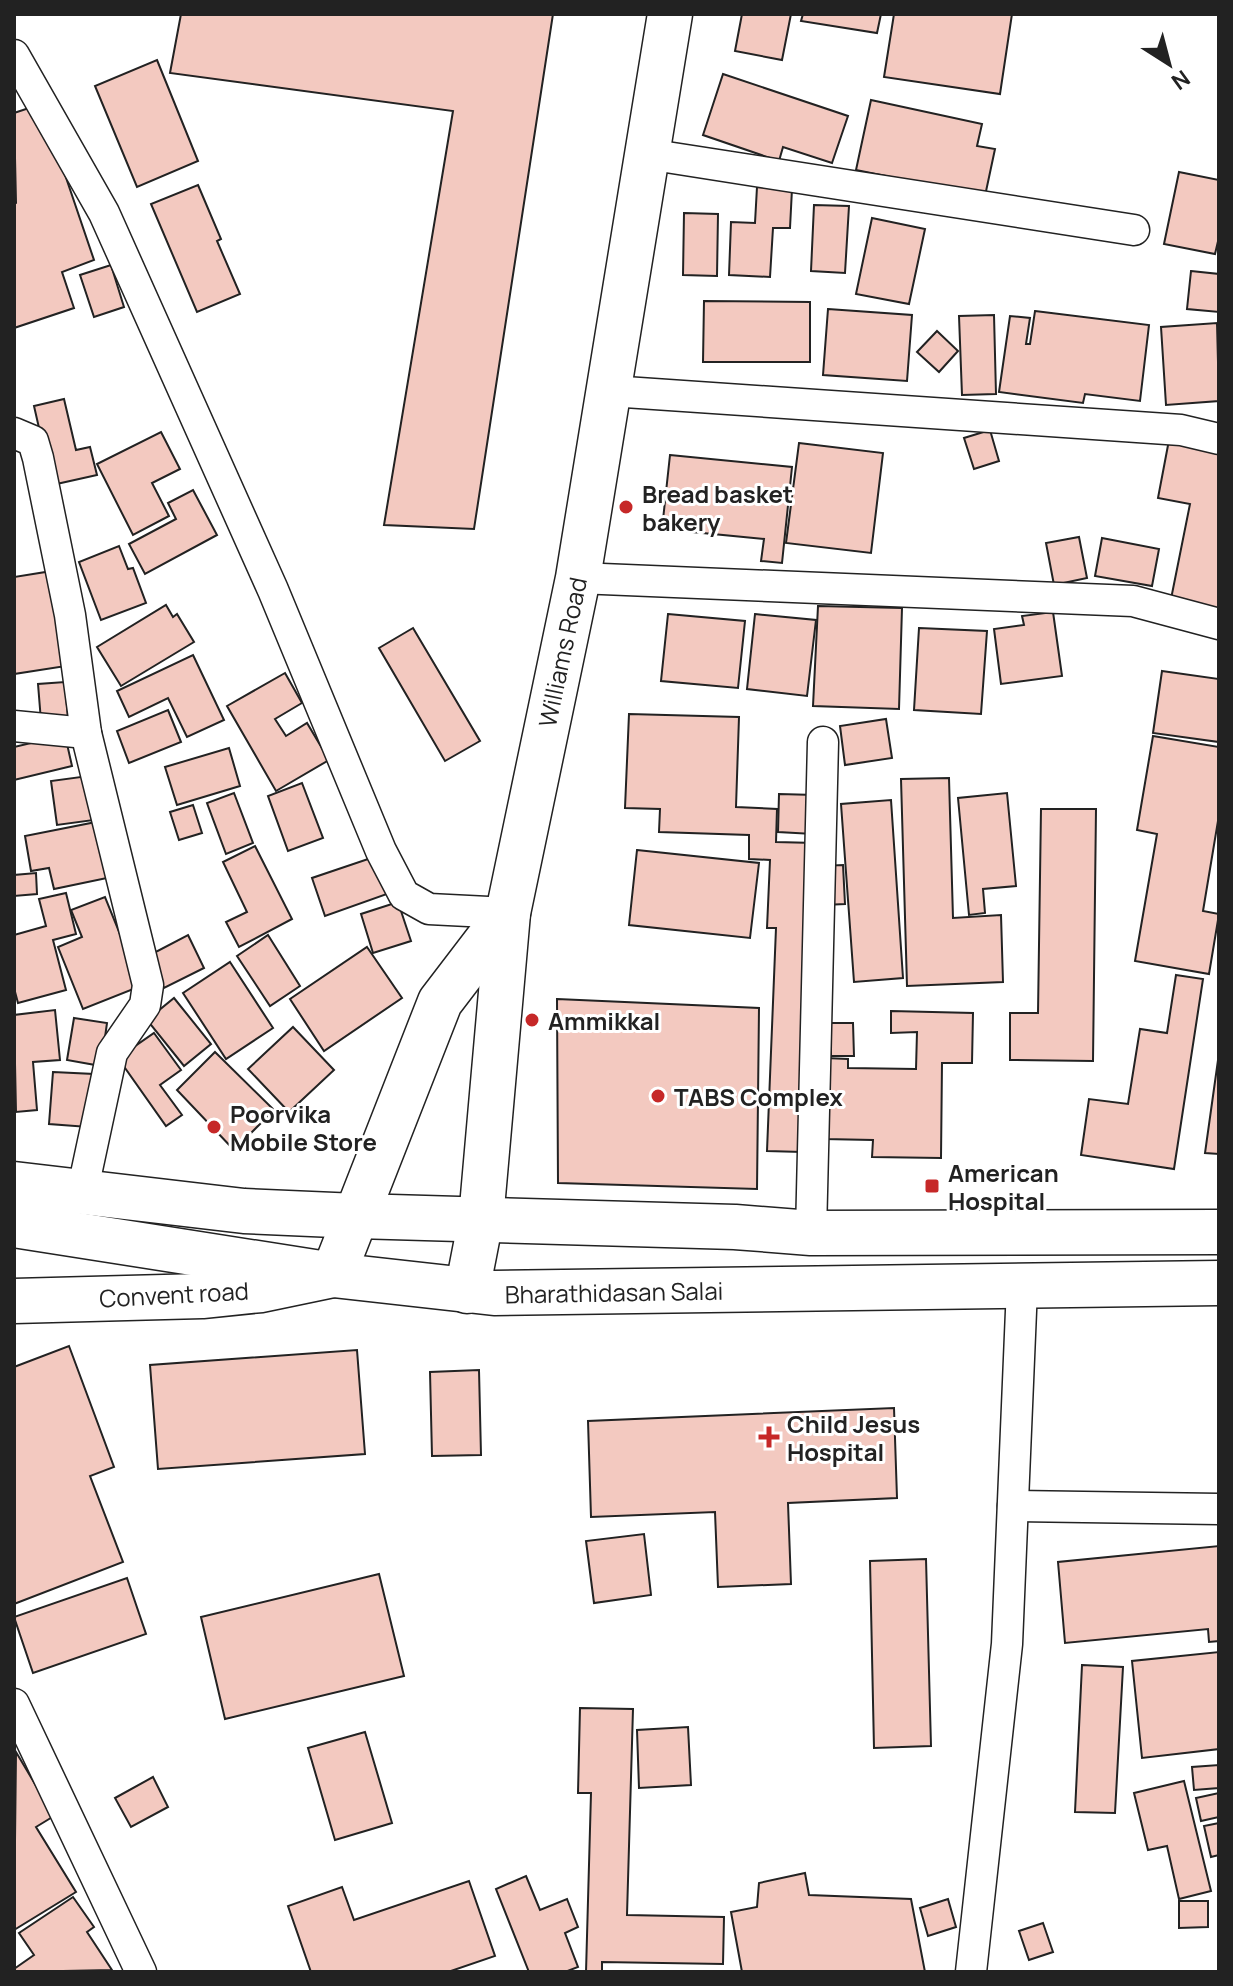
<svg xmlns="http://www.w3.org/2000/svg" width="1233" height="1986" viewBox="0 0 1233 1986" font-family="Manrope,sans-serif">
<rect width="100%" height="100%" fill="#fff"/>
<g fill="#f3c9c0" stroke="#222" stroke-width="2">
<polygon points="181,14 553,14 474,529 384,525 453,111 170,73"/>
<polygon points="742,14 791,14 782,60 735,51"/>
<polygon points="803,14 881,14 877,33 801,21"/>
<polygon points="894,14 1012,14 1000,94 884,77"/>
<polygon points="157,60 198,161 137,187 95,86"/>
<polygon points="723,74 848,116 832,163 783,147 779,161 703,135"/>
<polygon points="871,100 982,124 977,146 995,149 985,196 856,170"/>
<polygon points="41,104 94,260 62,272 74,308 14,328 14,204 16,203 14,113"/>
<polygon points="1179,172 1219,180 1219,237 1215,254 1164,244"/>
<polygon points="198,185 221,239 217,241 240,294 197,312 151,204"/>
<polygon points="757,187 792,189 790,228 773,228 770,277 729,275 731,222 755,223"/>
<polygon points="814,205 849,206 845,273 811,271"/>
<polygon points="684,213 718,214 717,276 683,275"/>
<polygon points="872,218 925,229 909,304 856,294"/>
<polygon points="111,265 124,307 94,317 80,275"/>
<polygon points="1191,271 1219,274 1219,312 1187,309"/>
<polygon points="704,301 810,302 810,362 703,362"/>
<polygon points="828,309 912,315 907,381 823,375"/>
<polygon points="1035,311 1149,325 1140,401 1085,394 1083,403 999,392 1010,316 1030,318 1026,344 1030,344"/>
<polygon points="994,315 996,394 962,395 959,316"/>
<polygon points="1217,323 1219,401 1166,405 1161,327"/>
<polygon points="937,331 958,351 939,372 917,352"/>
<polygon points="64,399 76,450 90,447 97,475 52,485 34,406"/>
<polygon points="990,430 999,461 974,469 964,438"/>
<polygon points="161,432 180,469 152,483 169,516 133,535 97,464"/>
<polygon points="1169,440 1219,449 1219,609 1171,599 1190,504 1158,498"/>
<polygon points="799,443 883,453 871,553 786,543"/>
<polygon points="670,455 792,467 782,563 761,561 764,539 662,529"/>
<polygon points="193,490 217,535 145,574 129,544 176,519 168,503"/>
<polygon points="1079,537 1087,578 1054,585 1046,543"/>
<polygon points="1102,538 1159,549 1152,586 1095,576"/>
<polygon points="119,546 128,569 133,568 146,603 101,620 79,562"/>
<polygon points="52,571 66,666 14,674 14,577"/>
<polygon points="166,605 173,617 177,614 194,642 121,686 97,647"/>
<polygon points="818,606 902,608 899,709 813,706"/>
<polygon points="1053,612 1062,676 1001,684 994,629 1024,625 1022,616"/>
<polygon points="668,614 745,621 738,688 661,681"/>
<polygon points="755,614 816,620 807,696 747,689"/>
<polygon points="413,628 480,741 445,761 379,648"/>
<polygon points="919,628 987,631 981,714 914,710"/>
<polygon points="193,655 224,720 187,737 168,698 129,717 117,691"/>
<polygon points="1162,671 1219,679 1219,742 1153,733"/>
<polygon points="285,673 302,703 275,719 286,736 307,723 329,760 276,791 227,706"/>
<polygon points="65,682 68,718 41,721 38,684"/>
<polygon points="168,710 181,742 129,763 117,731"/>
<polygon points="629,714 739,717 736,807 777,809 776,842 815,843 802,1152 767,1151 776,928 767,928 770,860 749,859 749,835 659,832 660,809 625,808"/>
<polygon points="886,719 892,758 845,765 840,726"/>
<polygon points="65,735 72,766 14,780 14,747"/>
<polygon points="1153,736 1219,747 1219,815 1203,911 1219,914 1209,974 1135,961 1157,834 1137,830"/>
<polygon points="229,748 240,786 177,805 165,767"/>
<polygon points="88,776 94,820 57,825 51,781"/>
<polygon points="949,778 953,918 1001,915 1003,982 907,986 901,779"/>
<polygon points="302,783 323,838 288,851 268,796"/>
<polygon points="234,793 253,843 226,854 207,803"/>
<polygon points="1007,793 1016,886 983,889 985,913 969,915 958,798"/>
<polygon points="779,794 815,795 813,834 778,832"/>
<polygon points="891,800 903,978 854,982 841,804"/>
<polygon points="193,805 202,833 179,840 170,812"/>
<polygon points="1041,809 1096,809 1093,1061 1010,1060 1010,1013 1038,1013"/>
<polygon points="96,822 107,878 54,889 49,868 31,871 25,836"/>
<polygon points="255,846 292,919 239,947 226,922 247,912 223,862"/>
<polygon points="637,850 759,863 750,938 629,925"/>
<polygon points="374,857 387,894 325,916 312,878"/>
<polygon points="843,865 845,904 824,905 822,866"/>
<polygon points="36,873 37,894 14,896 14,875"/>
<polygon points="66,893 76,934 53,940 66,990 18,1003 14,988 14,935 46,926 39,899"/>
<polygon points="105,897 141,986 83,1009 58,947 82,937 71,910"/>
<polygon points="398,902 411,941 373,953 361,914"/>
<polygon points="188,935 204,968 164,988 148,956"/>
<polygon points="268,935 300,986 270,1006 237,956"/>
<polygon points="367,947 402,998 324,1051 290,999"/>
<polygon points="230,962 273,1028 226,1059 183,993"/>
<polygon points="1176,975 1203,979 1174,1169 1081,1155 1089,1099 1128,1104 1140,1029 1167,1033"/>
<polygon points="174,998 211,1044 184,1066 147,1020"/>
<polygon points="557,999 759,1008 757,1189 558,1183"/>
<polygon points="55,1010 60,1060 33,1062 37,1110 16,1112 14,1015"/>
<polygon points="891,1011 973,1013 972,1063 942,1063 941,1158 872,1157 873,1140 824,1139 826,1058 848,1059 848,1068 916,1069 917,1032 891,1033"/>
<polygon points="74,1018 107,1023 101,1066 67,1060"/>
<polygon points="831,1023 853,1023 854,1056 831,1056"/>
<polygon points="293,1027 334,1070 289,1112 248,1069"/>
<polygon points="154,1033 181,1070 160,1085 182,1115 166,1126 118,1058"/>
<polygon points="215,1052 274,1110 234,1150 177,1090"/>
<polygon points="1219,1053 1219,1154 1205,1153"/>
<polygon points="53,1072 94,1074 88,1127 49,1124"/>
<polygon points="69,1346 114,1467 90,1476 123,1562 14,1604 14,1367"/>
<polygon points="357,1350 365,1454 158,1469 150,1365"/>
<polygon points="479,1370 481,1455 432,1456 430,1372"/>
<polygon points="894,1408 897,1498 788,1503 791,1584 718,1587 715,1512 591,1517 588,1421"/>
<polygon points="644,1534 651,1595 594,1603 586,1541"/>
<polygon points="1219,1546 1219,1641 1209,1642 1208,1629 1065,1643 1058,1562"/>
<polygon points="926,1559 931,1746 874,1748 870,1561"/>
<polygon points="379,1574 404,1676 225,1719 201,1617"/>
<polygon points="127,1578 146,1634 33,1673 14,1617"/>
<polygon points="1219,1652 1219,1749 1142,1758 1132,1661"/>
<polygon points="1082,1665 1123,1667 1115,1813 1075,1812"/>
<polygon points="580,1708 633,1709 627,1915 724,1917 723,1964 602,1962 602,1972 586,1972 591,1793 578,1793"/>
<polygon points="688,1727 691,1785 639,1788 637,1730"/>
<polygon points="365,1732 392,1823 335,1840 308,1748"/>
<polygon points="16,1752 54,1816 36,1827 76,1892 14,1930"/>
<polygon points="1219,1765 1219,1788 1194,1790 1192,1767"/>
<polygon points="153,1777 168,1807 131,1827 115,1798"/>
<polygon points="1184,1781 1211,1891 1179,1899 1167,1846 1148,1850 1134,1793"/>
<polygon points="1219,1793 1219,1817 1201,1821 1196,1798"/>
<polygon points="1219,1823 1219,1855 1211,1857 1204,1826"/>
<polygon points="805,1873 809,1895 911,1899 925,1972 742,1972 731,1912 757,1907 759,1883"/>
<polygon points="526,1876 540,1910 567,1899 578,1927 565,1933 578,1967 565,1972 529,1972 496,1889"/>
<polygon points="469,1881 495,1956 448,1972 311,1972 288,1906 342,1887 354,1920"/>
<polygon points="73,1897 94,1927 87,1932 112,1970 14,1972 14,1969 34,1955 19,1933"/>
<polygon points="948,1899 956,1927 928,1936 920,1908"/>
<polygon points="1179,1901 1208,1901 1208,1927 1179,1928"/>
<polygon points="1043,1923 1053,1952 1029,1960 1019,1931"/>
</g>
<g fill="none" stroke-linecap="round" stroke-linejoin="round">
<g stroke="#222" stroke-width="33">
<g id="street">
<polyline points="14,55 104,213 273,590 381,851 404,895 429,909 508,913"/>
<polyline points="647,154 1134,230"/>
<polyline points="610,391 1181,430 1219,439"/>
<polyline points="14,433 33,441 38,458 70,615 86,733 148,985 145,1005 112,1053 82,1193"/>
<polyline points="578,578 1133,601 1219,624"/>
<polyline points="14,726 86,733"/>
<polyline points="811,1233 823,742"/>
<polyline points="1013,1506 1219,1509"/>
<polyline points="14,1704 141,1972"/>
<polyline points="971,1972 1007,1644 1022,1287"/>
</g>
</g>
<g stroke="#222" stroke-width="47">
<g id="secondary">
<polyline points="467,1291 481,1219 508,913 578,578 670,14"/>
<polyline points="14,1301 202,1296 261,1290 333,1275 440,1002 508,913"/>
</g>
</g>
<g stroke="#222" stroke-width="47">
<g id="primary">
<polyline points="14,1184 244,1211 357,1216 735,1227 811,1233 1219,1232"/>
<polyline points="14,1225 333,1275 494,1293 1219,1283"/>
</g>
</g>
<use href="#street" stroke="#fff" stroke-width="30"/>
<use href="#secondary" stroke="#fff" stroke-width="44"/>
<use href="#primary" stroke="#fff" stroke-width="44"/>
</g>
<g fill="#c62828" stroke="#fff" stroke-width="3">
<circle cx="626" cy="507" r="8"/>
<circle cx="532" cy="1020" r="8"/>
<circle cx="658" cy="1096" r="8"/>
<circle cx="214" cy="1127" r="8"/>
<rect x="924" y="1178" width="16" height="16" rx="4"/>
<path d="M765 1425h8v8h8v8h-8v8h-8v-8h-8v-8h8z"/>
</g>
<g text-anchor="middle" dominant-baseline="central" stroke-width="6" stroke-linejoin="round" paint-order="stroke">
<g font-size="24" font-weight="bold" fill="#222" stroke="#fff" text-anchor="start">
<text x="642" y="493">Bread basket<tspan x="642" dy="28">bakery</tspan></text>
<text x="548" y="1020">Ammikkal</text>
<text x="674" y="1096">TABS Complex</text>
<text x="230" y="1113">Poorvika<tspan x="230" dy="28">Mobile Store</tspan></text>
<text x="948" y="1172">American<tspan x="948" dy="28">Hospital</tspan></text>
<text x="787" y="1423">Child Jesus<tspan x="787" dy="28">Hospital</tspan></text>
</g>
<g font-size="24" fill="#222" stroke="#fff">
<text transform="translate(562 652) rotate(-78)">Williams Road</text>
<text transform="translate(614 1292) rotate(-1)">Bharathidasan Salai</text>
<text transform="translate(174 1294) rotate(-3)">Convent road</text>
</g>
</g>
<rect width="1233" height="1986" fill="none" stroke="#222222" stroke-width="32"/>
<g transform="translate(1169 64) rotate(144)" stroke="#ffffff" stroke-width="6" paint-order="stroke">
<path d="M0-6L14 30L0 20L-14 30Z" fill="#222222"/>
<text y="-12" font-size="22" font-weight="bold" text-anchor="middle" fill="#222222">N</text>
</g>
</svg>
